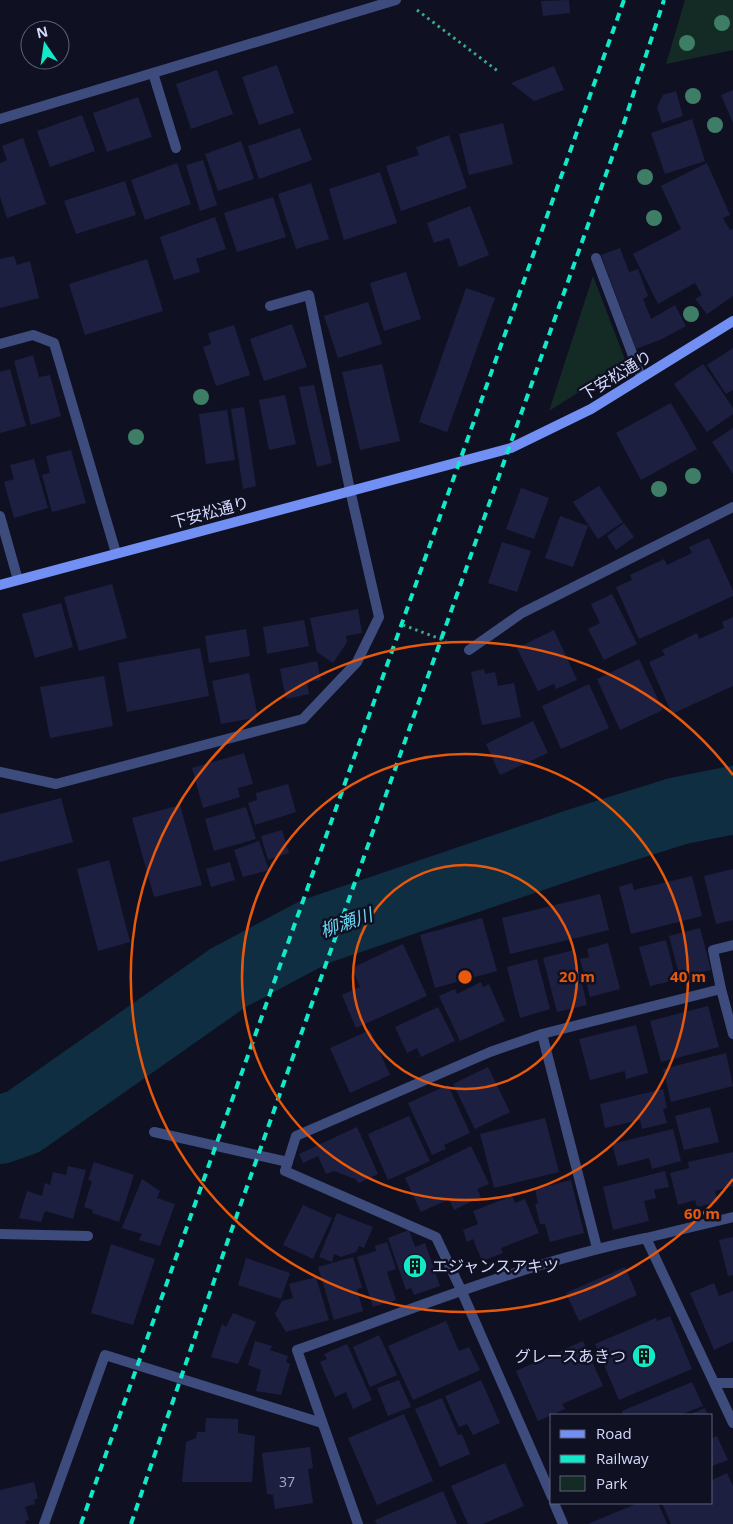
<svg xmlns="http://www.w3.org/2000/svg" width="733" height="1524" viewBox="0 0 733 1524" font-family="'Open Sans','Noto Sans JP',sans-serif">
<rect width="100%" height="100%" fill="#0f1122"/>
<g fill="#132b24">
<polygon points="685,0 733,0 733,50 666,64"/>
<polygon points="593,276 626,362 549,411"/>
</g>
<g fill="none" stroke-linecap="round" stroke-linejoin="round">
<polyline stroke="#0f2e41" stroke-width="68" points="0,1130 23,1122 228,978 314,932 579,842 678,811 733,800"/>
</g>
<g fill="#1d1f41">
<polygon points="569,0 570,13 543,16 541,1"/>
<polygon points="277,65 294,113 259,125 242,77"/>
<polygon points="554,66 564,90 534,101 511,83"/>
<polygon points="217,70 233,114 191,129 176,84"/>
<polygon points="733,90 733,123 721,95"/>
<polygon points="676,91 683,116 662,123 657,107 663,95"/>
<polygon points="138,97 152,137 107,152 93,113"/>
<polygon points="82,115 95,151 50,167 37,131"/>
<polygon points="692,119 705,161 665,174 651,133"/>
<polygon points="503,123 513,164 469,175 459,134"/>
<polygon points="300,128 312,160 259,179 248,146"/>
<polygon points="449,135 467,188 401,211 386,166 419,155 416,147"/>
<polygon points="23,138 46,204 7,218 0,197 0,163 7,160 2,146"/>
<polygon points="241,141 254,179 218,191 205,154"/>
<polygon points="203,160 217,205 200,211 186,165"/>
<polygon points="177,163 191,204 145,220 131,180"/>
<polygon points="707,163 730,215 723,218 730,230 733,229 733,296 707,314 695,299 702,295 695,283 658,304 633,254 681,229 661,186"/>
<polygon points="380,172 397,223 344,240 329,189"/>
<polygon points="125,181 136,215 76,234 64,201"/>
<polygon points="311,183 329,239 296,249 278,194"/>
<polygon points="273,197 286,237 237,252 224,213"/>
<polygon points="470,206 489,255 459,267 449,238 434,243 427,223"/>
<polygon points="215,217 226,249 196,259 200,272 174,280 160,237"/>
<polygon points="620,248 629,272 638,269 648,296 643,299 651,319 675,305 686,326 662,339 636,349 601,255"/>
<polygon points="14,256 17,265 30,261 39,298 0,308 0,259"/>
<polygon points="147,259 163,311 85,335 69,284"/>
<polygon points="406,272 421,319 384,331 370,283"/>
<polygon points="466,288 495,298 447,432 419,422"/>
<polygon points="368,302 382,344 338,358 324,316"/>
<polygon points="292,324 307,367 264,381 250,339"/>
<polygon points="234,325 250,375 216,386 203,347 211,344 208,333"/>
<polygon points="733,348 733,390 726,394 707,365"/>
<polygon points="33,355 39,377 50,375 61,416 31,425 14,361"/>
<polygon points="382,364 400,441 360,450 342,372"/>
<polygon points="703,364 733,408 733,414 707,432 674,384"/>
<polygon points="10,369 26,426 0,433 0,372"/>
<polygon points="314,385 332,463 317,467 299,387"/>
<polygon points="285,395 296,444 269,450 259,400"/>
<polygon points="671,403 697,449 641,480 616,433"/>
<polygon points="244,407 256,486 243,489 231,409"/>
<polygon points="227,410 235,460 206,464 199,414"/>
<polygon points="733,428 733,474 712,442"/>
<polygon points="71,450 86,503 52,512 42,475 50,473 46,456"/>
<polygon points="34,459 48,508 14,518 4,482 14,479 10,465"/>
<polygon points="599,486 623,522 598,539 573,502"/>
<polygon points="521,488 549,498 534,539 506,529"/>
<polygon points="560,516 588,526 573,567 545,558"/>
<polygon points="624,523 634,537 616,550 607,536"/>
<polygon points="709,538 733,591 733,596 639,639 616,587 632,580 630,575 664,559 667,565 692,553 689,547"/>
<polygon points="502,542 531,551 517,592 488,583"/>
<polygon points="112,584 127,638 79,651 64,597"/>
<polygon points="612,594 637,644 604,660 588,629 600,623 591,604"/>
<polygon points="61,603 73,647 35,658 22,614"/>
<polygon points="358,609 362,633 346,636 347,642 333,663 317,652 310,618"/>
<polygon points="733,617 733,686 672,714 649,662 665,655 662,650 697,633 699,639 724,628 722,622"/>
<polygon points="304,620 309,646 267,654 263,627"/>
<polygon points="246,629 250,656 209,663 205,636"/>
<polygon points="554,630 577,680 556,689 554,684 538,691 517,648"/>
<polygon points="200,648 209,696 127,712 118,663"/>
<polygon points="639,659 663,710 620,730 597,679"/>
<polygon points="317,661 321,680 307,682 309,694 286,699 280,669"/>
<polygon points="484,669 485,674 495,672 498,686 514,683 521,717 482,725 471,672"/>
<polygon points="249,673 258,717 221,724 212,681"/>
<polygon points="104,676 113,726 50,738 40,687"/>
<polygon points="589,684 609,728 561,749 542,706"/>
<polygon points="533,721 548,753 500,775 486,744"/>
<polygon points="244,753 253,784 238,788 240,797 203,808 192,768"/>
<polygon points="288,784 296,812 255,825 248,803 257,800 256,793"/>
<polygon points="61,798 73,842 0,862 0,814"/>
<polygon points="180,805 202,885 154,897 132,818"/>
<polygon points="246,807 256,839 214,851 205,819"/>
<polygon points="282,830 289,853 268,860 261,836"/>
<polygon points="259,841 269,870 243,877 234,850"/>
<polygon points="109,860 130,942 98,951 77,869"/>
<polygon points="230,862 235,880 211,887 206,869"/>
<polygon points="733,869 733,920 716,924 704,876"/>
<polygon points="692,876 702,916 631,934 619,887 632,883 634,890"/>
<polygon points="600,894 609,930 510,954 502,918"/>
<polygon points="482,918 497,971 435,988 420,935"/>
<polygon points="700,928 711,970 680,978 669,936"/>
<polygon points="666,940 676,980 650,986 639,947"/>
<polygon points="608,943 620,989 590,997 580,959 589,957 587,949"/>
<polygon points="403,944 427,996 356,1028 342,995 360,987 352,968"/>
<polygon points="574,950 587,1005 557,1012 543,958"/>
<polygon points="537,959 550,1009 520,1018 507,967"/>
<polygon points="481,982 483,987 489,984 505,1021 460,1041 439,996 455,989 457,994"/>
<polygon points="708,1006 719,1047 661,1062 650,1021"/>
<polygon points="438,1007 455,1041 421,1057 417,1048 407,1053 395,1027"/>
<polygon points="636,1025 648,1073 626,1079 625,1071 590,1080 579,1039"/>
<polygon points="370,1030 390,1075 350,1093 330,1048"/>
<polygon points="726,1053 733,1086 671,1102 663,1069"/>
<polygon points="488,1067 510,1112 475,1129 453,1084"/>
<polygon points="448,1085 470,1133 444,1145 446,1149 432,1155 408,1103"/>
<polygon points="663,1089 667,1108 663,1109 667,1123 642,1129 640,1120 605,1128 600,1104"/>
<polygon points="710,1107 719,1142 684,1150 675,1116"/>
<polygon points="409,1116 430,1161 388,1180 368,1134"/>
<polygon points="545,1118 559,1172 494,1188 480,1134"/>
<polygon points="357,1127 378,1174 359,1183 355,1179 334,1171 326,1174 318,1156 303,1163 299,1154"/>
<polygon points="673,1129 681,1161 652,1169 649,1158 618,1166 612,1144"/>
<polygon points="471,1146 489,1184 477,1189 481,1197 454,1210 449,1199 421,1212 405,1178"/>
<polygon points="733,1152 733,1186 715,1191 718,1202 697,1207 695,1200 678,1205 670,1173 689,1168 688,1162"/>
<polygon points="94,1162 134,1175 119,1222 92,1213 93,1210 84,1207 92,1181 88,1180"/>
<polygon points="68,1166 86,1170 73,1219 45,1211 41,1222 19,1218 27,1191 42,1196 45,1183 50,1185 53,1172 66,1175"/>
<polygon points="665,1171 669,1187 654,1190 656,1198 644,1201 649,1221 613,1230 603,1187"/>
<polygon points="142,1179 160,1191 157,1198 175,1204 160,1246 139,1240 142,1234 122,1228"/>
<polygon points="571,1180 584,1233 550,1242 545,1224 540,1224 535,1204 538,1203 535,1189"/>
<polygon points="512,1196 515,1203 525,1199 539,1233 501,1248 503,1253 482,1261 473,1239 467,1242 463,1230 478,1224 473,1211"/>
<polygon points="303,1205 332,1218 313,1259 283,1245"/>
<polygon points="337,1213 373,1227 364,1248 359,1246 356,1252 341,1257 334,1254 332,1262 319,1257"/>
<polygon points="409,1230 415,1247 425,1243 440,1286 414,1295 411,1288 406,1290 388,1238"/>
<polygon points="733,1237 733,1275 728,1276 719,1240"/>
<polygon points="387,1242 396,1269 387,1272 396,1300 373,1307 357,1257 376,1251 375,1246"/>
<polygon points="111,1244 155,1259 133,1325 91,1313"/>
<polygon points="353,1257 362,1288 357,1289 363,1311 334,1320 318,1267"/>
<polygon points="246,1258 290,1273 281,1299 238,1285"/>
<polygon points="625,1267 637,1295 579,1321 566,1293"/>
<polygon points="316,1277 329,1320 286,1332 275,1314 282,1301 293,1298 289,1284"/>
<polygon points="714,1283 719,1296 733,1291 733,1341 714,1350 690,1293"/>
<polygon points="233,1313 256,1322 238,1364 211,1357 222,1324 226,1327"/>
<polygon points="670,1316 692,1369 619,1400 595,1344 656,1318 657,1321"/>
<polygon points="446,1321 459,1351 469,1347 480,1370 413,1400 388,1346"/>
<polygon points="379,1335 397,1375 370,1387 353,1347"/>
<polygon points="255,1341 272,1346 270,1350 288,1356 286,1362 290,1364 281,1395 256,1391 261,1370 248,1365"/>
<polygon points="583,1341 603,1386 562,1404 565,1409 538,1421 516,1371"/>
<polygon points="347,1344 372,1400 353,1409 346,1392 335,1397 320,1362 327,1359 324,1354"/>
<polygon points="399,1380 411,1407 388,1416 377,1388"/>
<polygon points="481,1380 500,1423 473,1435 467,1424 459,1427 445,1396"/>
<polygon points="692,1382 703,1406 680,1415 623,1415 622,1411"/>
<polygon points="442,1398 458,1435 462,1434 470,1454 440,1467 415,1409"/>
<polygon points="705,1408 708,1415 688,1415"/>
<polygon points="404,1414 433,1481 377,1505 348,1438"/>
<polygon points="206,1418 238,1419 238,1433 255,1436 252,1482 182,1482 186,1442 196,1438 197,1432 205,1432"/>
<polygon points="717,1436 728,1460 712,1466 712,1438"/>
<polygon points="310,1447 313,1468 308,1469 313,1503 275,1509 273,1495 267,1494 262,1453"/>
<polygon points="505,1463 524,1506 483,1524 468,1524 451,1486"/>
<polygon points="727,1473 733,1486 733,1524 671,1524 662,1503 712,1503 712,1480"/>
<polygon points="34,1482 38,1498 34,1500 35,1504 25,1507 29,1520 25,1521 26,1524 0,1524 0,1490"/>
<polygon points="443,1491 457,1524 377,1524 375,1520"/>
<polygon points="638,1503 658,1503 667,1524 588,1524"/>
</g>
<g fill="none" stroke-linecap="round" stroke-linejoin="round">
<g stroke="#38ab87" stroke-width="3" stroke-dasharray="2.5 4" stroke-linecap="butt">
<polyline points="417,10 499,72"/>
<polyline points="403,625 446,641"/>
</g>
<g stroke="#3e4c7d" stroke-width="10">
<polyline points="596,258 641,377"/>
<polyline points="270,306 309,295 350,490"/>
<polyline points="0,344 33,335 54,343 116,553"/>
<polyline points="0,516 18,580"/>
<polyline points="154,1132 288,1162"/>
<polyline points="0,1234 88,1236"/>
<polyline points="462,1292 436,1237 285,1171 296,1136 490,1052 542,1034"/>
<polyline points="716,1383 733,1383"/>
</g>
<g stroke="#3e4c7d" stroke-width="10">
<polyline points="153,73 176,148"/>
<polyline points="0,119 396,0"/>
<polyline points="469,650 522,613 733,507"/>
<polyline points="0,772 56,784 303,719 357,662 379,617 350,490"/>
<polyline points="721,989 713,950 733,945"/>
<polyline points="646,1238 733,1217"/>
<polyline points="597,1248 542,1034 721,989 733,1034"/>
<polyline points="462,1292 552,1497"/>
<polyline points="554,1503 563,1524"/>
<polyline points="44,1524 105,1355 322,1423"/>
<path d="M358,1524L297,1350C411,1310 527,1262 646,1238L733,1423"/>
</g>
<polyline stroke="#7290f4" stroke-width="10" points="0,585 511,448 591,409 733,321"/>
<g stroke="#12e9c8" stroke-width="4" stroke-dasharray="8 6" stroke-linecap="butt">
<polyline points="81,1524 624,0"/>
<polyline points="131,1524 227,1243 621,132 664,0"/>
</g>
</g>
<g fill="#3e7d66">
<circle cx="722" cy="23" r="8"/>
<circle cx="687" cy="43" r="8"/>
<circle cx="693" cy="96" r="8"/>
<circle cx="715" cy="125" r="8"/>
<circle cx="645" cy="177" r="8"/>
<circle cx="654" cy="218" r="8"/>
<circle cx="691" cy="314" r="8"/>
<circle cx="201" cy="397" r="8"/>
<circle cx="136" cy="437" r="8"/>
<circle cx="693" cy="476" r="8"/>
<circle cx="659" cy="489" r="8"/>
</g>
<g fill="none" stroke="#e8590c" stroke-width="2.5">
<circle cx="465" cy="977" r="112"/>
<circle cx="465" cy="977" r="223"/>
<path d="M733 1179A335 335 0 1 1 733 775"/>
</g>
<defs>
<g id="building-disc" transform="scale(1.25)"><circle r="9.5" fill="#12e9c8" stroke="#0f1122"/><path d="M-4-6H4V6H1V3H-1V6H-4ZM-2.5-4.3h1.7v1.8h-1.7ZM.8-4.3h1.7v1.8H.8ZM-2.5-1h1.7V.8h-1.7ZM.8-1h1.7V.8H.8Z" fill="#111"/></g>
</defs>
<g fill-rule="evenodd">
<use href="#building-disc" x="415" y="1266"/>
<use href="#building-disc" x="644" y="1356"/>
</g>
<g text-anchor="middle" dominant-baseline="central" stroke-width="5" stroke-linejoin="round" paint-order="stroke">
<g font-size="14" fill="#a6aacd">
<text x="287" y="1481">37</text>
</g>
<g font-size="16" fill="#d4d9fc" stroke="#0f1122">
<text transform="translate(616 375) rotate(-31)">下安松通り</text>
<text transform="translate(210 512) rotate(-15)">下安松通り</text>
</g>
<g font-size="16" fill="#d4d9fc" stroke="#0f1122" text-anchor="start">
<text x="432" y="1266">エジャンスアキツ</text>
<text x="626" y="1356" text-anchor="end">グレースあきつ</text>
</g>
<g font-size="18" font-style="italic" fill="#6ad7f4" stroke="#0f1122">
<text transform="translate(346 922) rotate(-19)">柳瀬川</text>
</g>
</g>
<circle cx="465" cy="977" r="8" fill="#e8590c" stroke="#0f1122" stroke-width="2.5"/>
<g font-size="15" text-anchor="middle" font-weight="bold" fill="#e8590c" stroke="#0f1122" stroke-width="5" stroke-linejoin="round" paint-order="stroke">
<text x="577" y="982">20 m</text>
<text x="688" y="982">40 m</text>
<text x="702" y="1219">60 m</text>
</g>
<rect x="550" y="1414" width="162" height="90" fill="#0f1122" stroke="#5e6179"/>
<rect x="560" y="1430" width="25" height="8" fill="#7290f4" stroke="#5e6179"/>
<text x="596" y="1439" font-size="15" fill="#d4d9fc">Road</text>
<rect x="560" y="1455" width="25" height="8" fill="#12e9c8" stroke="#5e6179"/>
<text x="596" y="1464" font-size="15" fill="#d4d9fc">Railway</text>
<rect x="560" y="1476" width="25" height="15" fill="#132b24" stroke="#5e6179"/>
<text x="596" y="1489" font-size="15" fill="#d4d9fc">Park</text>
<g transform="translate(45 45) rotate(347)"><circle r="24" fill="#0f1122" stroke="#5e6179"/>
<path d="M0-4L9 19L0 12L-9 19Z" fill="#12e9c8"/>
<text y="-8" font-size="14" font-weight="bold" text-anchor="middle" fill="#d4d9fc">N</text>
</g>
</svg>
